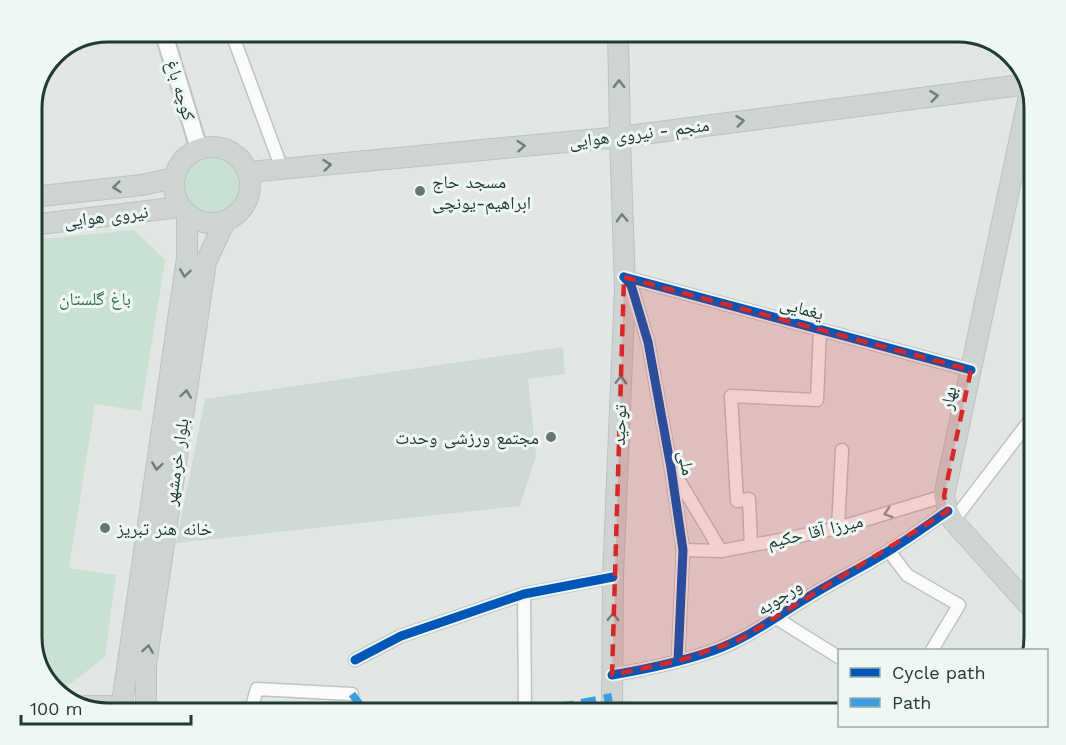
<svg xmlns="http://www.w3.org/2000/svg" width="1066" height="745" viewBox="0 0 1066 745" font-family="'Work Sans','Noto Naskh Arabic',sans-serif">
<rect width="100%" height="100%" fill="#e2e7e5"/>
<polygon fill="#cfd9d5" points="563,347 565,374 528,379 536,456 520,506 176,543 205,399"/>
<g fill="#cae0d2">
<circle cx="213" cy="187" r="31"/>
<polygon points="134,230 165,260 141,411 95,404 69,568 116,575 105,657 63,689 53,687 42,675 32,642 32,240"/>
</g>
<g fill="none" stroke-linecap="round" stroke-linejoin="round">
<g stroke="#bfc4c2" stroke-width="15">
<g id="minor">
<polyline points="231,31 282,169"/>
<polyline points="624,277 971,370"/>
<polyline points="629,282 634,295 648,342 671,468 683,550 678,661"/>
<polyline points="675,474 721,551"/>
<polyline points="953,521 1034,415"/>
<polyline points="838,528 842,450"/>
<polyline points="751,545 749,499 737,501 731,396 817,400 820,330"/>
<polyline points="683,550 721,551 785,539 838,528 944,496"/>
<polyline points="889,551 907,575 959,605 932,650"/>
<polyline points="524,594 525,712"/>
<polyline points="776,618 840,658"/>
<polyline points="355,660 401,636 524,594 613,577"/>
<path d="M612,675C647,669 682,662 715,650C750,637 775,617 807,598C835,580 866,566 895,547C913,536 930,523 948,511"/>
<polyline points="612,707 649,713"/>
<polyline points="250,713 257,689 352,694"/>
</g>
</g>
<g stroke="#bec5c2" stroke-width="20">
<polyline id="secondary" points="163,31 199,149"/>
</g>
<g stroke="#bbc4c1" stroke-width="22">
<g id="primary">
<polyline points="1030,91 944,496 948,511 953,521 1034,611"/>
<circle cx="212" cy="185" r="38"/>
<polyline points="248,172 620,137 1028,84"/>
<polyline points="32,197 142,185 174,178"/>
<polyline points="32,225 180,207"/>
<polyline points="122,703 187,258 187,214"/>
<polyline points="85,706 116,706"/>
<polyline points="146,707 146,665 206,262 225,221"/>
<polyline points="612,713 613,577 625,289 620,137 618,31"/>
</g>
</g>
<use href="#minor" stroke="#fbfbfb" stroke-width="12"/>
<use href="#secondary" stroke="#fbfbfb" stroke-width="16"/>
<use href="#primary" stroke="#cdd4d2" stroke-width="20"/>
<g stroke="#3c9ee2" stroke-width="8" stroke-dasharray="15 8" stroke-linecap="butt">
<polyline points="352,694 366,713"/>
<polyline points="513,713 571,705 612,697"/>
</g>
<g stroke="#eff7f3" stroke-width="13">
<g id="cycleway">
<polyline points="624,277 631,285 634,295 648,342 671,468 683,550 678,661"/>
<polyline points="624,277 971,370"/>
<polyline points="355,660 401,636 524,594 613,577"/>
<path d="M612,675C647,669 682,662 715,650C750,637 775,617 807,598C835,580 866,566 895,547C913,536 930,523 948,511"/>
</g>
</g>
<use href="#cycleway" stroke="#0057b8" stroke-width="9"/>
</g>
<defs><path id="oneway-chevron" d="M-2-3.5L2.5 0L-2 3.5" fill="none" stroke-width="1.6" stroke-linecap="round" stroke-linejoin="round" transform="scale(1.5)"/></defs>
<g stroke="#6e7f7b">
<use href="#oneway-chevron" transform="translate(619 84) rotate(-91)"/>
<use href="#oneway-chevron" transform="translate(934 96) rotate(-7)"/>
<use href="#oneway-chevron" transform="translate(740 121) rotate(-7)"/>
<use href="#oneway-chevron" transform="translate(521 146) rotate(-5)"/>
<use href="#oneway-chevron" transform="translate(327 165) rotate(-6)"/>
<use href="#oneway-chevron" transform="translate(117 187) rotate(174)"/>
<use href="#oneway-chevron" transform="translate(622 218) rotate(-92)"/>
<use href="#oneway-chevron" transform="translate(185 273) rotate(98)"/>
<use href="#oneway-chevron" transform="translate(621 380) rotate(-88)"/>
<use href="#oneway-chevron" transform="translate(186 394) rotate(-82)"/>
<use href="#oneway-chevron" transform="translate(157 466) rotate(98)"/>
<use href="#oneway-chevron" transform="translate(613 617) rotate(-89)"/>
<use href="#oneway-chevron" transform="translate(148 649) rotate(-81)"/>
</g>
<use stroke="#8e9a98" href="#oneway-chevron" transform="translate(888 513) rotate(163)"/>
<path fill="#d62828" fill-opacity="0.2" stroke="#d62828" stroke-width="4.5" stroke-dasharray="12 8" stroke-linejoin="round" d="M624,277L971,370L944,496L948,511L739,640L678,661L612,675Z"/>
<g fill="#647772" stroke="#eff7f3" stroke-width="2">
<circle cx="420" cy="191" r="6"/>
<circle cx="551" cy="437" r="6"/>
<circle cx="105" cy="528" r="6"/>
</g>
<g text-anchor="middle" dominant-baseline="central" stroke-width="6" stroke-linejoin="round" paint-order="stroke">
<g font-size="18" fill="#203a34" stroke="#eff7f3">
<text transform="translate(181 90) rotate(73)">کوچه باغ</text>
<text transform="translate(639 133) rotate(-7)">منجم - نیروی هوایی</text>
<text transform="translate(106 216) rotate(-7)">نیروی هوایی</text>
<text transform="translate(802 308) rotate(15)">یغمایی</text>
<text transform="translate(948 398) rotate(-78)">بهار</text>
<text transform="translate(619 425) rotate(-88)">توحید</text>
<text transform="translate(176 462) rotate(-82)">بلوار خرمشهر</text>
<text transform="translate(687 463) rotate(80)">ملی</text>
<text transform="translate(815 531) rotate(-13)">میرزا آقا حکیم</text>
<text transform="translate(779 597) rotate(-33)">ورجویه</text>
</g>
<g font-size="18" fill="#203a34" stroke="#eff7f3" text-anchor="start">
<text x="432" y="181">مسجد حاج<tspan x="432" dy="21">ابراهیم-یونچی</tspan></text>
<text x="539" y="437" text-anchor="end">مجتمع ورزشی وحدت</text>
<text x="117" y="528">خانه هنر تبریز</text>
</g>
<g font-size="18" fill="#2b7049" stroke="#eff7f3">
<text x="95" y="298">باغ گلستان</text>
</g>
</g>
<path d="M0 0H1066V745H0ZM108 42H958A66 66 0 0 1 1024 108V637A66 66 0 0 1 958 703H108A66 66 0 0 1 42 637V108A66 66 0 0 1 108 42Z" fill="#eff7f3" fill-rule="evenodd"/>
<path fill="none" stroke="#203a34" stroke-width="3" d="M108 42H958A66 66 0 0 1 1024 108V637A66 66 0 0 1 958 703H108A66 66 0 0 1 42 637V108A66 66 0 0 1 108 42Z"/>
<rect x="838" y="649" width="210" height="78" fill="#eff7f3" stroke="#9caba7" stroke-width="1.5"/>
<rect x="850" y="668" width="30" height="9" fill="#0057b8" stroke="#9caba7" stroke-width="1.5"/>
<text x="892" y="679" font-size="18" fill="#203a34">Cycle path</text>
<rect x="850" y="698" width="30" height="9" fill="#3c9ee2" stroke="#9caba7" stroke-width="1.5"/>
<text x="892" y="709" font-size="18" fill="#203a34">Path</text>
<path d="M21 715v9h170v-9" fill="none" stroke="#203a34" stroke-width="3"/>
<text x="30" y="715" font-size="18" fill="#203a34" stroke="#eff7f3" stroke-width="4.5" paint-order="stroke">100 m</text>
</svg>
